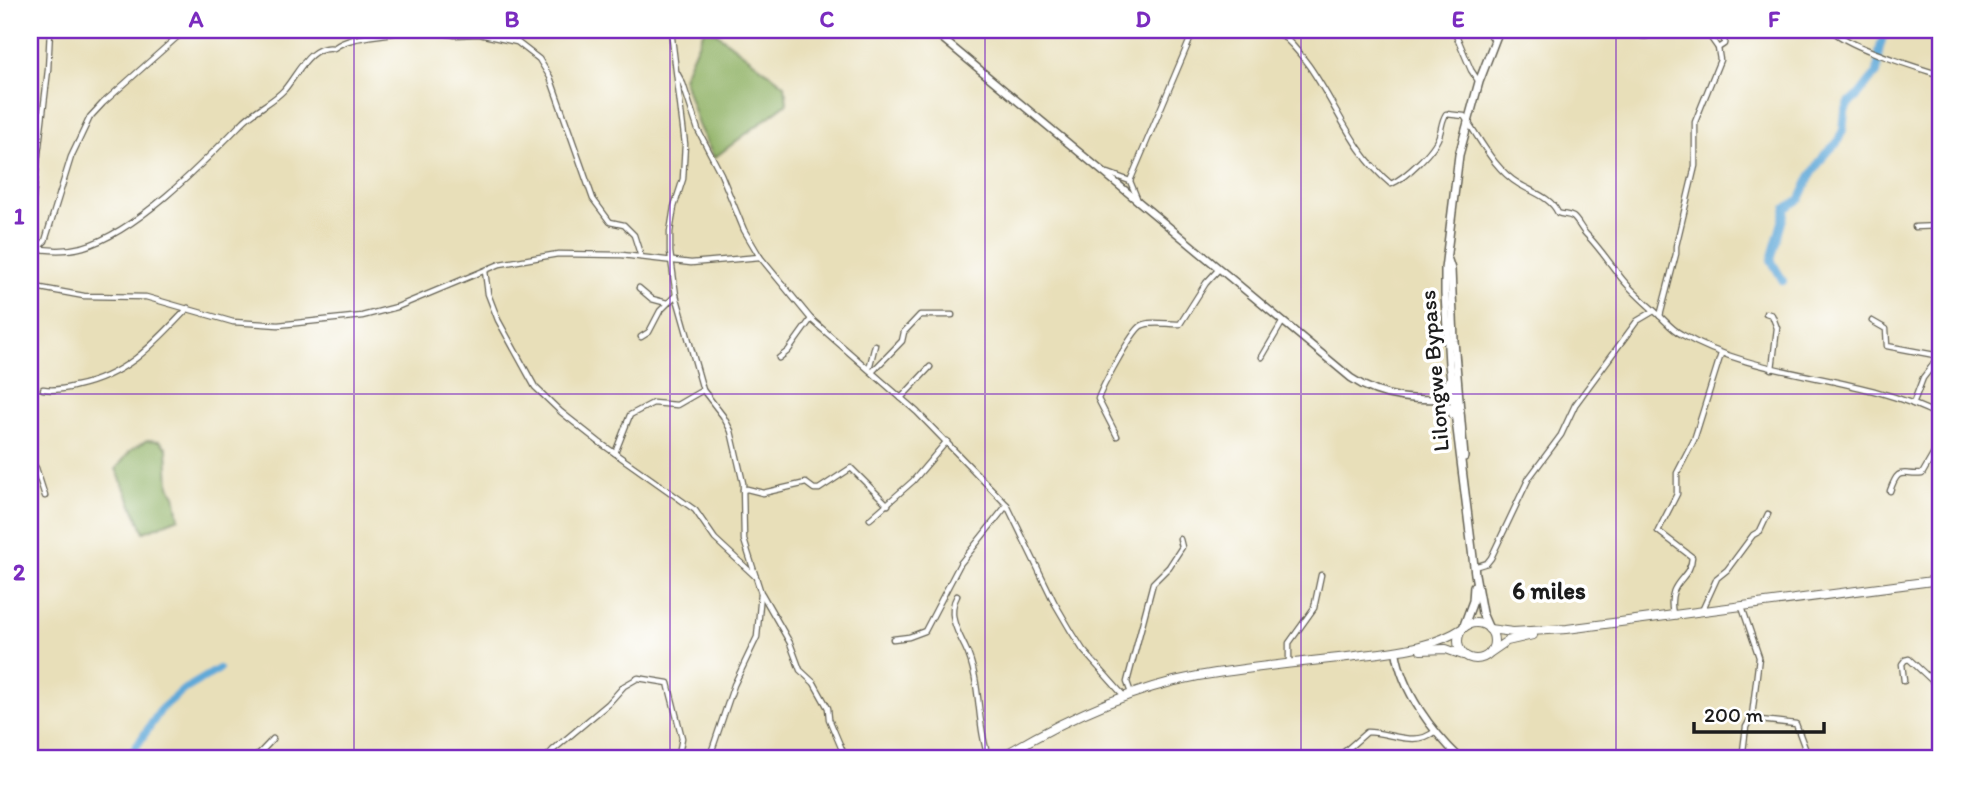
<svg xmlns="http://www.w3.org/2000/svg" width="1970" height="789" viewBox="0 0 1970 789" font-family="Itim,sans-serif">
<rect width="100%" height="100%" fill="#fff"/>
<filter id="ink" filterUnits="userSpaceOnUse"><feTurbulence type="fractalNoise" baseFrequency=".0143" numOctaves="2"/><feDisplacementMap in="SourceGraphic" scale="14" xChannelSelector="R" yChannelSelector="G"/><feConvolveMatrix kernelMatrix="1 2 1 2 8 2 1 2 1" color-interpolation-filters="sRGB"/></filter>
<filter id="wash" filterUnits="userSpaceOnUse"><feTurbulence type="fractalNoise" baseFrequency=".00686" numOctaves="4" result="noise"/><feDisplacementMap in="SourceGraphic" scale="28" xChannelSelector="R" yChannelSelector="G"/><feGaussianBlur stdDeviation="1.57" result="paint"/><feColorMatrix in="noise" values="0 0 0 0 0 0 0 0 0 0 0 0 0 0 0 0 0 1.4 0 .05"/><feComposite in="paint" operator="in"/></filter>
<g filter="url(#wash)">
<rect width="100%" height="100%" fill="#e8dfb9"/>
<g fill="#92b367" stroke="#576842" stroke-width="2">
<polygon points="704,30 712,30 785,85 787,103 714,158 698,125 683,77"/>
<polygon points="147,440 160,441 167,448 169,486 175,495 179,518 144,532 116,469 131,450"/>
</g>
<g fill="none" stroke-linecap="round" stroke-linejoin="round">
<g stroke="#61a9d8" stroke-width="8">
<polyline points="1879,51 1885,30"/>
<path d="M1783,281L1771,260L1786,208L1800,199L1810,177L1825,154L1837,143L1843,130L1845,112L1849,103C1860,98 1866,82 1877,73L1879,54"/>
<polyline points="128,759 162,708 182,691 219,669"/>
</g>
</g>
</g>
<g filter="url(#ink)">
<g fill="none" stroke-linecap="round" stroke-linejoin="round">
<g stroke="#636053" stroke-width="7">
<g id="street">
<polyline points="427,30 455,35 479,34 517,42 539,59 550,77 593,199 610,222 624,225 634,235 641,257"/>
<polyline points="671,30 685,144 683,179 674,207 670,232 670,252 676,295 703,390 723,416 731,431 743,483 744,540 761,593 757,637 734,685 709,759"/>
<path d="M1276,30C1328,71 1341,144 1391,184C1405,178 1434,151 1439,136C1442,128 1441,122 1446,114L1464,116C1480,139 1494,169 1519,184C1532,192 1551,197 1558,213C1563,215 1568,214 1573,217C1578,221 1581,229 1586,234C1599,247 1608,261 1619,275C1630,290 1647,304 1661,317C1667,323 1673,330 1681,334C1762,381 1859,373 1940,416"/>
<polyline points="1454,30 1471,70 1479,82"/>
<polyline points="1487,30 1494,40"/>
<path d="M1632,30C1642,40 1650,37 1660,30"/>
<polyline points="1791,30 1793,31"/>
<path d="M1832,30C1848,47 1916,67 1940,75"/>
<polyline points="1718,48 1724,44 1726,30"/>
<polyline points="677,73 683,84 698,130 721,174 744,230 760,257 811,319 917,412 1007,505 1054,602 1071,631 1083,650 1124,696"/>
<polyline points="1108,173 1130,181"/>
<polyline points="1137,198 1130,181 1194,30"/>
<polyline points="30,222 48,70 50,30"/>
<polyline points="1915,227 1940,226"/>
<path d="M30,247C48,251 64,252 83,247C137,232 203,163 242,123C254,110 272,103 284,90C298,74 309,44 334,48C350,35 384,37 406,30"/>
<polyline points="38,248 45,241 71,157 90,117 103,103 185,30"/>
<polyline points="485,271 488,294 498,320 535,387 561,412 599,442 695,510 715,539 756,577"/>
<polyline points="30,286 84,296 146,297 233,322 278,325 362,316 397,307 500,264 558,254 622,255 691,263 760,257"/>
<polyline points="639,288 652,299 667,303"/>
<polyline points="1766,313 1772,315 1777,328 1772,369"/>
<polyline points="1660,316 1676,254 1676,246 1695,166 1695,122 1720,60 1718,48 1706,31 1702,30"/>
<polyline points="1872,321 1886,329 1887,346 1940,356"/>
<polyline points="641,337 649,332 660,311 676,295"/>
<polyline points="1262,357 1283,321"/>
<polyline points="779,358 788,351 811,319"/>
<polyline points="869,369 875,345"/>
<polyline points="872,372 902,341 904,332 920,315 952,315"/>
<path d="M43,389C55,391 65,389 76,386C127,375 154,344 188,308"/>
<polyline points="901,398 930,367"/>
<polyline points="1913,404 1923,378 1940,356"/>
<path d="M1117,436L1098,399C1102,387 1131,333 1141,326C1150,320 1170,325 1180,324L1206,283L1219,269"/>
<polyline points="615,453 630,415 653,403 677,405 703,390"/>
<polyline points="30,461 36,468 45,496"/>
<polyline points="743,490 747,489 763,493 806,483 814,489 819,489 851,468 888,505"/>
<path d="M1890,491C1899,465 1902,476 1922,474L1940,443"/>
<polyline points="870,519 913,481 947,441"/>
<polyline points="1474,567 1487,563 1491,558 1529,478 1561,435 1575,405 1637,321 1654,311"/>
<polyline points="762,594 790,643 800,670 814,683 828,708 829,719 846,759"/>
<path d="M957,596C947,613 957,631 965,647C982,681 976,724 989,759"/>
<polyline points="1702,611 1717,578 1727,570 1753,535 1760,531 1768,514"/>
<path d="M1673,614C1666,579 1691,581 1692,557L1658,531L1677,494V473L1694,440L1721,354"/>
<polyline points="893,639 909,637 925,631 960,564 1007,505"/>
<polyline points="1289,663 1289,643 1314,608 1321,575"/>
<polyline points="1904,681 1902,664 1905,660 1909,659 1940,688"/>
<polyline points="1131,693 1127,682 1153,583 1169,567 1182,547 1180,539"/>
<polyline points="1751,719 1796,724 1809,759"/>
<polyline points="254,759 273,739"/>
<polyline points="545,759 553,750 608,704 624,686 638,678 668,683 682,738 678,759"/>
<path d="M1336,759L1367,732C1389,732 1416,748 1435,731"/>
<polyline points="1742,759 1746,727 1752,716 1759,657 1742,607"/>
</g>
</g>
<g stroke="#636053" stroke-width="9">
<g id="secondary">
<path d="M932,30L1351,378C1383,400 1420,401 1457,398"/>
<path d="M1396,651C1402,692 1432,731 1461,759"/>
</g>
</g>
<g stroke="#636053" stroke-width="10">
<g id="primary">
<polyline points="1448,260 1451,269 1454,341 1464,457"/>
<polyline points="1437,394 1445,388 1450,379"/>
<polyline points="1437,399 1449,407 1453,415"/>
<polyline points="1463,628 1473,601 1474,586"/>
<polyline points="1489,629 1482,613 1475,574 1449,364 1445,294 1445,269 1459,155 1479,82 1499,30"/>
</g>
</g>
<g stroke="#636053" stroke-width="10">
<g id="highway">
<circle cx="1476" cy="641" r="18"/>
<polyline points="1489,629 1513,632 1567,629 1940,580"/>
<polyline points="1421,650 1446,649 1463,655"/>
<polyline points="1491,652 1507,641 1533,635"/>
<path d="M998,759C1059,722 1127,689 1198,676C1250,667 1304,662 1356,656C1393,651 1431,649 1463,628"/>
</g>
</g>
<use href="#street" stroke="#fff" stroke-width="4.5"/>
<use href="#secondary" stroke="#fff" stroke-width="6"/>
<use href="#primary" stroke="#fff" stroke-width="7"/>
<use href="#highway" stroke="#fff" stroke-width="8"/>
</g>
</g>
<path fill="none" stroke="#7b2cbf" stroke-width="2" stroke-opacity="0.55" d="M354,30V759M670,30V759M985,30V759M1301,30V759M1616,30V759M30,394H1940"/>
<g text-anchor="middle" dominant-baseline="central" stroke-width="7" stroke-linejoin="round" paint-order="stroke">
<g font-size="23" fill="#1c1c1c" stroke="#fff">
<text transform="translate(1434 371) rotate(-95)">Lilongwe Bypass</text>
</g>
<g font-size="24" font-weight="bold" fill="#1c1c1c" stroke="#fff">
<text x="1549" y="590">6 miles</text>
</g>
</g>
<rect width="1970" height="789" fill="none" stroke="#fff" stroke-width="77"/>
<path d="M1694 722v10h130v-10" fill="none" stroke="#1c1c1c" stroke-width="3.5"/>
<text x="1704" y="722" font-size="21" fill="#1c1c1c" stroke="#ffffff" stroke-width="5" paint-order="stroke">200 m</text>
<rect x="38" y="38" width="1894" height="712" fill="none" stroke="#7b2cbf" stroke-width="2.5"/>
<g font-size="23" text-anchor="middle" font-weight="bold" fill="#7b2cbf">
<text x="196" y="27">A</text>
<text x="512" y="27">B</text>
<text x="827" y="27">C</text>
<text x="1143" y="27">D</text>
<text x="1458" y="27">E</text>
<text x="1774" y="27">F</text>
<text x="19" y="224">1</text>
<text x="19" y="580">2</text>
</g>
</svg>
